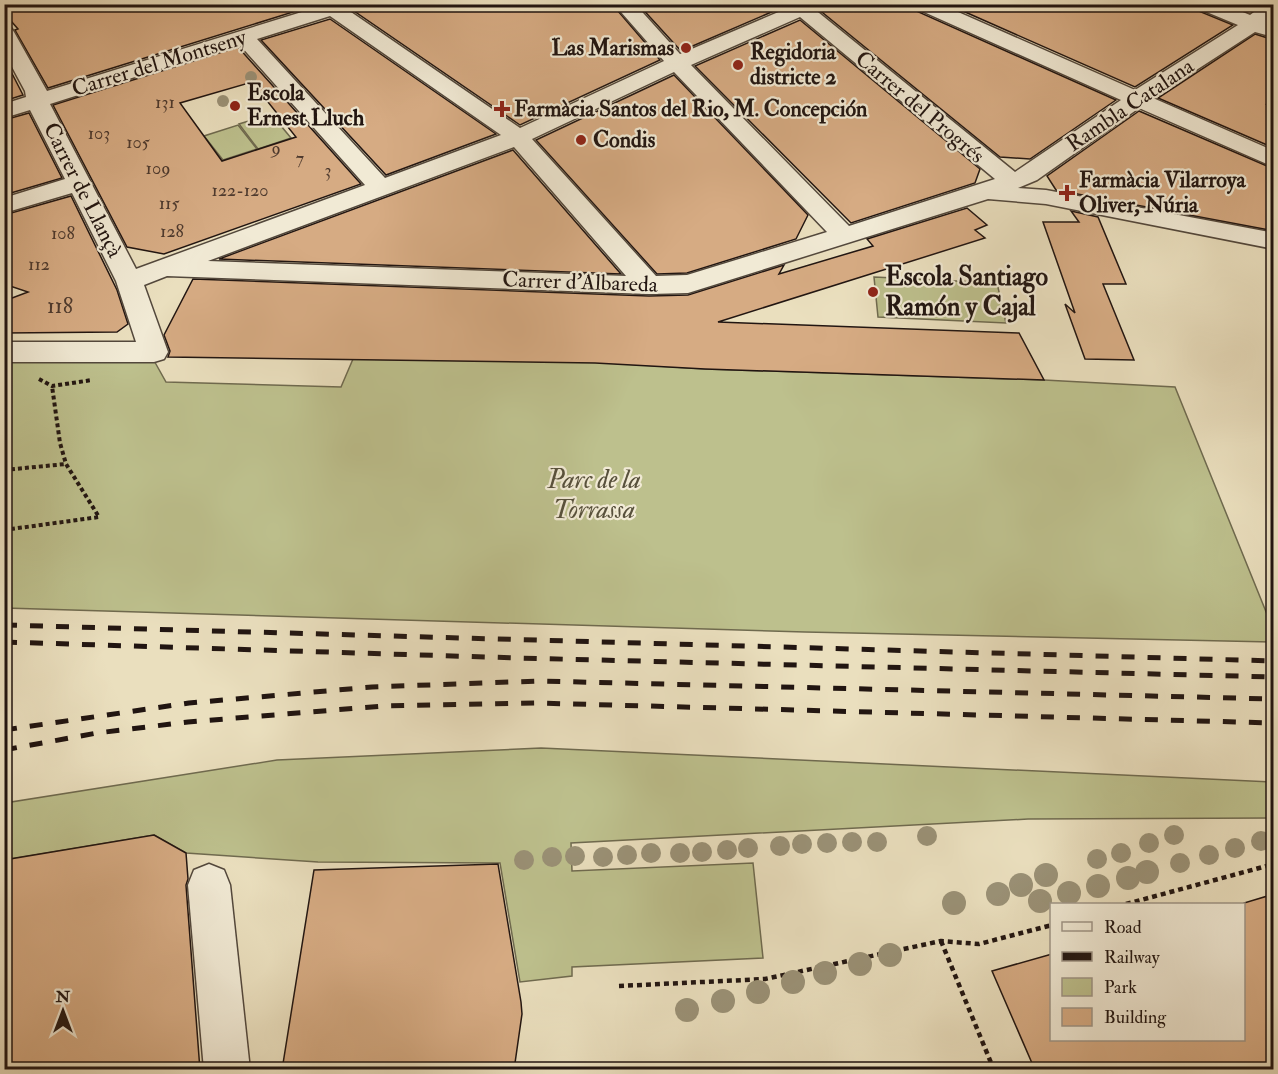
<svg xmlns="http://www.w3.org/2000/svg" width="1278" height="1074" viewBox="0 0 1278 1074" font-family="'IM FELL Double Pica',serif">
<rect width="100%" height="100%" fill="#eadfbe"/>
<filter id="stains"><feTurbulence type="fractalNoise" baseFrequency=".00333" numOctaves="4"/><feColorMatrix values="0 0 0 0 .2 0 0 0 0 .09 0 0 0 0 .02 0 0 0 .5 -.17"/></filter>
<radialGradient id="worn" r=".72"><stop offset=".6" stop-color="#630" stop-opacity="0"/><stop offset="1" stop-color="#630" stop-opacity=".3"/></radialGradient>
<g fill="#bdc08d" stroke="#6f6a4f" stroke-width="1.5">
<polygon points="271,114 291,138 258,149 239,124"/>
<polygon points="238,125 257,149 223,160 204,136"/>
<polygon points="874,277 997,283 1006,323 878,317"/>
<polygon points="152,357 166,382 341,387 353,359 595,362 705,369 1044,380 1175,387 1273,629 1274,642 805,632 5,608 5,359"/>
<polygon points="541,748 1273,782 1273,818 1028,819 571,843 572,871 753,863 763,958 572,967 572,976 520,982 500,863 318,862 186,853 154,835 5,860 5,803 277,760"/>
</g>
<g fill="#d6ab83" stroke="#211511" stroke-width="1.5" fill-rule="evenodd">
<polygon points="4,4 308,4 306,8 48,88 15,30 18,29 4,13"/>
<polygon points="376,4 612,4 660,60 520,125 354,11"/>
<polygon points="638,4 790,4 681,51"/>
<polygon points="812,4 910,4 914,10 1116,100 1030,159 1000,157"/>
<polygon points="947,4 1192,4 1196,10 1233,25 1135,87"/>
<polygon points="330,19 496,134 386,175 261,40"/>
<polygon points="800,20 980,169 975,183 851,223 695,66"/>
<polygon points="1255,34 1274,40 1274,101 1267,104 1274,106 1274,148 1158,98"/>
<path d="M238,47L361,184L164,254L127,247L53,105ZM252,82L296,137L222,161L180,103Z"/>
<polygon points="4,58 23,95 4,101"/>
<polygon points="674,75 808,215 796,239 687,273 657,274 536,140"/>
<polygon points="1139,111 1274,169 1274,231 1056,190 1047,176"/>
<polygon points="29,113 62,178 4,195 4,120"/>
<polygon points="513,150 621,274 219,259"/>
<polygon points="71,196 117,290 128,324 117,332 4,333 4,301 28,292 4,284 4,215"/>
<polygon points="967,208 987,225 975,230 985,238 718,322 1019,333 1044,380 705,369 595,363 168,357 170,351 164,335 193,279 649,296 688,295 784,265 779,274 873,246 867,239"/>
<polygon points="1071,211 1098,217 1126,284 1103,284 1134,360 1085,359 1065,304 1075,313 1043,222 1079,222"/>
<polygon points="154,835 186,853 188,879 186,885 200,1070 4,1070 4,860"/>
<polygon points="498,864 521,1002 522,1014 514,1070 282,1070 314,870"/>
<polygon points="1274,894 1274,1070 1035,1070 992,971 1052,954 1052,1040 1244,1040 1244,903"/>
</g>
<g fill="none" stroke-linecap="round" stroke-linejoin="round">
<g stroke="#53483c" stroke-width="3">
<g id="minor">
<path d="M316,4H358L348,10L520,128L664,61L614,4H635L680,54L795,5L808,4L1015,172L1121,100L915,8L912,4H940L1135,90L1238,25L1197,8L1194,4H1223L1250,15L1265,4H1274V17L1267,22L1274,25L1273,33L1266,35L1255,32L1153,98L1274,151V167L1139,108L1037,180L1018,188L1046,190L1274,233V249L1046,204L988,199L688,293L649,294L167,276L144,285L168,352L164,359L154,362H4V342H136L116,281L72,193L4,213V198L65,179L30,110L4,118V104L26,97L25,91L4,52V26L11,28L14,32L47,91L318,7ZM330,16L501,135L385,178L257,39ZM800,17L995,179L849,226L691,65ZM239,44L365,185L136,269L50,104ZM674,72L827,232L687,275L656,276L532,139ZM514,147L626,276L208,261Z"/>
<polygon points="209,864 224,870 230,885 250,1070 204,1070 188,885 194,870"/>
</g>
</g>
<g stroke="#211511" stroke-width="4" stroke-dasharray="4 3" stroke-linecap="butt">
<polyline points="39,379 52,386 92,380"/>
<polyline points="4,470 66,464"/>
<polyline points="4,530 99,517 66,464 60,443 52,386"/>
</g>
<g stroke="#211511" stroke-width="4.5" stroke-dasharray="5 4" stroke-linecap="butt">
<polyline points="1126,904 1274,864"/>
<polyline points="941,941 994,1070"/>
<polyline points="619,986 765,979 941,941 979,944 1052,925"/>
</g>
<use href="#minor" fill="#f1ead5" fill-rule="evenodd"/>
<g stroke="#211511" stroke-width="5" stroke-dasharray="13 13" stroke-linecap="butt">
<polyline points="4,625 1274,661"/>
<polyline points="4,642 518,658 1274,677"/>
<polyline points="4,730 189,703 372,687 539,681 1274,699"/>
<polyline points="4,750 97,733 188,722 383,706 537,703 1274,723"/>
</g>
</g>
<g fill="#9a9176">
<circle cx="251" cy="77" r="6"/>
<circle cx="223" cy="101" r="6"/>
<circle cx="1174" cy="835" r="10"/>
<circle cx="927" cy="836" r="10"/>
<circle cx="1261" cy="841" r="10"/>
<circle cx="852" cy="842" r="10"/>
<circle cx="877" cy="842" r="10"/>
<circle cx="827" cy="843" r="10"/>
<circle cx="1149" cy="843" r="10"/>
<circle cx="802" cy="844" r="10"/>
<circle cx="780" cy="846" r="10"/>
<circle cx="748" cy="848" r="10"/>
<circle cx="1235" cy="848" r="10"/>
<circle cx="727" cy="850" r="10"/>
<circle cx="702" cy="852" r="10"/>
<circle cx="651" cy="853" r="10"/>
<circle cx="680" cy="853" r="10"/>
<circle cx="1121" cy="853" r="10"/>
<circle cx="627" cy="855" r="10"/>
<circle cx="1209" cy="855" r="10"/>
<circle cx="575" cy="856" r="10"/>
<circle cx="552" cy="857" r="10"/>
<circle cx="603" cy="857" r="10"/>
<circle cx="1097" cy="859" r="10"/>
<circle cx="524" cy="860" r="10"/>
<circle cx="1180" cy="863" r="10"/>
<circle cx="1147" cy="872" r="12"/>
<circle cx="1046" cy="875" r="12"/>
<circle cx="1128" cy="878" r="12"/>
<circle cx="1021" cy="885" r="12"/>
<circle cx="1098" cy="886" r="12"/>
<circle cx="1069" cy="893" r="12"/>
<circle cx="998" cy="894" r="12"/>
<circle cx="1040" cy="901" r="12"/>
<circle cx="954" cy="903" r="12"/>
<circle cx="890" cy="955" r="12"/>
<circle cx="860" cy="964" r="12"/>
<circle cx="825" cy="973" r="12"/>
<circle cx="793" cy="982" r="12"/>
<circle cx="758" cy="992" r="12"/>
<circle cx="723" cy="1001" r="12"/>
<circle cx="687" cy="1010" r="12"/>
</g>
<g fill="#8f2418" stroke="#f1ead5" stroke-width="2">
<circle cx="686" cy="48" r="6"/>
<circle cx="738" cy="65" r="6"/>
<circle cx="235" cy="106" r="6"/>
<path d="M499 100h6v6h6v6h-6v6h-6v-6h-6v-6h6z"/>
<circle cx="581" cy="140" r="6"/>
<path d="M1064 184h6v6h6v6h-6v6h-6v-6h-6v-6h6z"/>
<circle cx="873" cy="292" r="6"/>
</g>
<g text-anchor="middle" dominant-baseline="central" stroke-width="4.5" stroke-linejoin="round" paint-order="stroke">
<g font-size="18" fill="#4e3a2e">
<text x="165" y="102">131</text>
<text x="99" y="133">103</text>
<text x="138" y="142">105</text>
<text x="276" y="148">9</text>
<text x="300" y="158">7</text>
<text x="158" y="168">109</text>
<text x="328" y="170">3</text>
<text x="240" y="190">122-120</text>
<text x="169" y="203">115</text>
<text x="172" y="231">128</text>
<text x="63" y="233">108</text>
<text x="39" y="264">112</text>
</g>
<g font-size="22" font-weight="bold" fill="#211511" stroke="#f1ead5" text-anchor="start">
<text x="674" y="48" text-anchor="end">Las Marismas</text>
<text x="750" y="52">Regidoria<tspan x="750" dy="25">districte 2</tspan></text>
<text x="247" y="93">Escola<tspan x="247" dy="25">Ernest Lluch</tspan></text>
<text x="514" y="109">Farmàcia Santos del Rio, M. Concepción</text>
<text x="593" y="140">Condis</text>
<text x="1079" y="180">Farmàcia Vilarroya<tspan x="1079" dy="25">Oliver, Núria</tspan></text>
</g>
<g font-size="22" fill="#211511" stroke="#f1ead5">
<text transform="translate(159 63) rotate(-17)">Carrer del Montseny</text>
<text transform="translate(1130 105) rotate(-34)">Rambla Catalana</text>
<text transform="translate(920 107) rotate(40)">Carrer del Progrés</text>
<text transform="translate(83 190) rotate(63)">Carrer de Llançà</text>
<text transform="translate(580 282) rotate(2)">Carrer d'Albareda</text>
</g>
<g font-size="22" fill="#4e3a2e">
<text x="60" y="306">118</text>
</g>
<g font-size="26" font-weight="bold" fill="#211511" stroke="#f1ead5" text-anchor="start">
<text x="885" y="277">Escola Santiago<tspan x="885" dy="30">Ramón y Cajal</tspan></text>
</g>
<g font-size="26" font-style="italic" fill="#58513c" stroke="#f1ead5">
<text x="594" y="480">Parc de la<tspan x="594" dy="30">Torrassa</tspan></text>
</g>
</g>
<rect width="1278" height="1074" fill="none" stroke="#eadfbe" stroke-width="24"/>
<rect x="6" y="6" width="1266" height="1062" fill="none" stroke="#211511" stroke-width="3"/>
<rect x="12" y="12" width="1254" height="1050" fill="none" stroke="#211511" stroke-width="1.5"/>
<rect x="1050" y="903" width="195" height="138" fill="#f1ead5" stroke="#9e9587" stroke-width="1.5"/>
<rect x="1062" y="922" width="30" height="9" fill="#f1ead5" stroke="#9e9587" stroke-width="1.5"/>
<text x="1104" y="933" font-size="18" fill="#211511">Road</text>
<rect x="1062" y="952" width="30" height="9" fill="#211511" stroke="#9e9587" stroke-width="1.5"/>
<text x="1104" y="963" font-size="18" fill="#211511">Railway</text>
<rect x="1062" y="978" width="30" height="18" fill="#bdc08d" stroke="#9e9587" stroke-width="1.5"/>
<text x="1104" y="993" font-size="18" fill="#211511">Park</text>
<rect x="1062" y="1008" width="30" height="18" fill="#d6ab83" stroke="#9e9587" stroke-width="1.5"/>
<text x="1104" y="1023" font-size="18" fill="#211511">Building</text>
<g transform="translate(63 1011)" stroke="#f1ead5" stroke-width="4.5" paint-order="stroke">
<path d="M0-4.5L10 22L0 15L-10 22Z" fill="#211511"/>
<text y="-9" font-size="16" font-weight="bold" text-anchor="middle" fill="#211511">N</text>
</g>
<rect width="100%" height="100%" filter="url(#stains)"/>
<rect width="100%" height="100%" fill="url(#worn)"/>
</svg>
